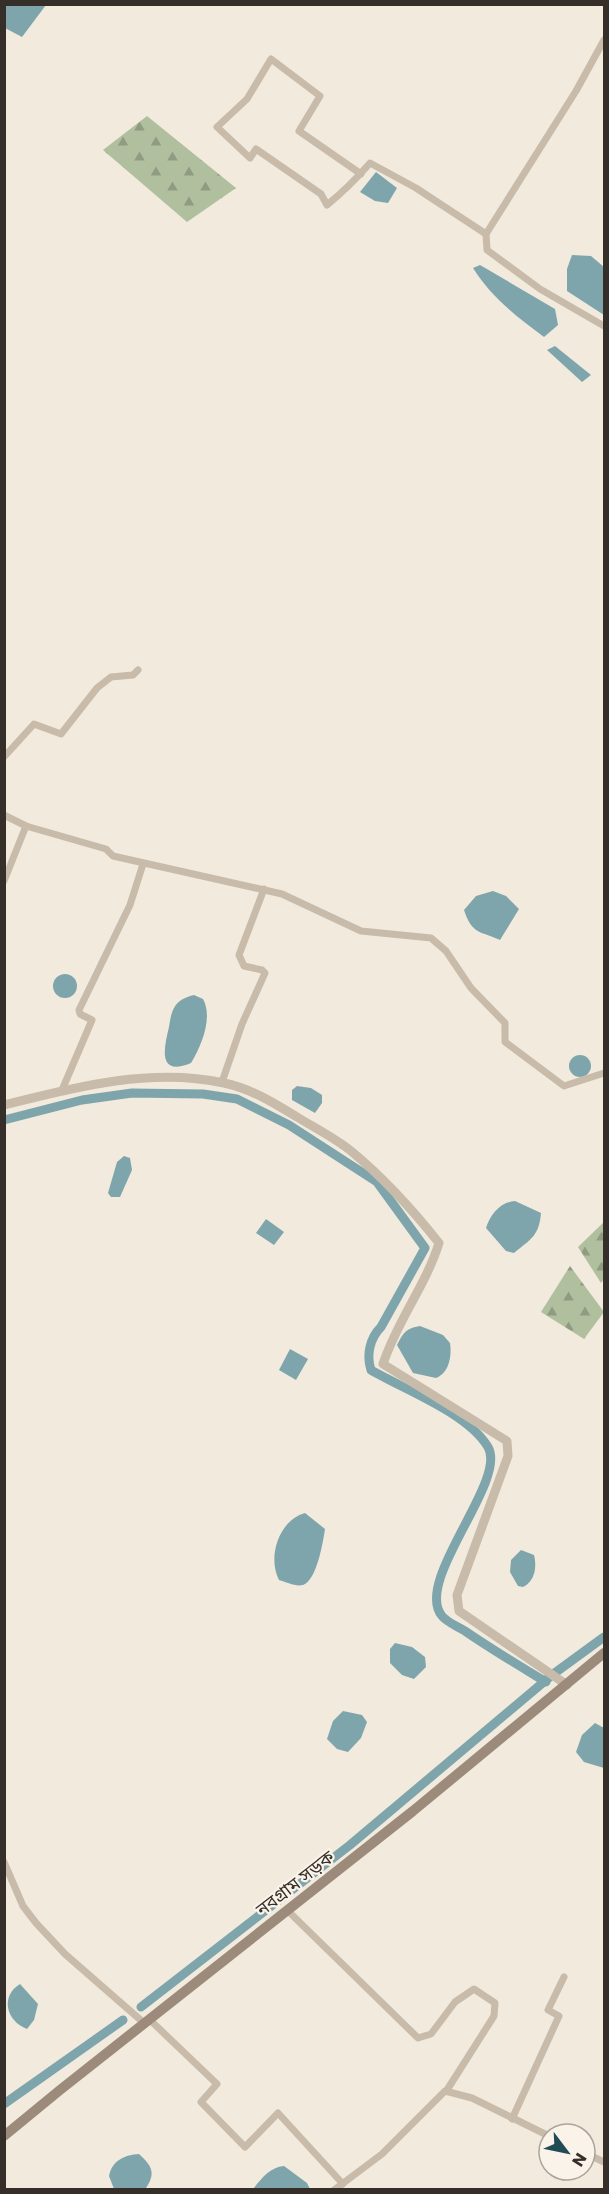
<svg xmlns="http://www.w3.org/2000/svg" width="609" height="2194" viewBox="0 0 609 2194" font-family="Poppins,'Noto Sans Bengali',sans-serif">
<defs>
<pattern id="forest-firs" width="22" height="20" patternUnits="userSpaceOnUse" patternTransform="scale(1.5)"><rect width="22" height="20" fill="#b0bf9e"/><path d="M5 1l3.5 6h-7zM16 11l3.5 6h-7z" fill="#909c81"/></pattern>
</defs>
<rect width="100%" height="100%" fill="#f1eadd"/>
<g fill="url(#forest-firs)">
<polygon points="147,116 236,188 187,222 103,150"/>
<polygon points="604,1222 604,1279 601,1283 578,1247"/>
<polygon points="570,1266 604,1312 584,1339 541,1312"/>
</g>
<g fill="#7ea5ac">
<polygon points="4,5 5,4 46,5 22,37 5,28"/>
<polygon points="376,172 397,188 388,203 375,201 360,192"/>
<polygon points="572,255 591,256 604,267 604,315 567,291 567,269"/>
<path d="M480,265L555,309L558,325L544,337C517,317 491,297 473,268Z"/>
<polygon points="555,346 591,375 582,382 547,350"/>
<path d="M493,891L506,896L519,909L500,940C481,931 472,935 464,910L476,896Z"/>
<circle cx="65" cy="986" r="12"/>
<path d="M194,995L203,999C213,1017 202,1045 191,1063C157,1077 164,1048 169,1027C170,1021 171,1013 174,1008C178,1000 186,997 194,995Z"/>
<circle cx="580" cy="1066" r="11"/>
<polygon points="297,1086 311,1088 322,1095 322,1103 315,1113 292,1100 292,1090"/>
<polygon points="124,1156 130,1158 132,1170 120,1197 111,1197 108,1193 117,1162"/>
<path d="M515,1201L541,1213C539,1236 531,1239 514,1253L506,1251L486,1228C490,1215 500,1202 515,1201Z"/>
<polygon points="266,1219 284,1232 274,1245 256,1233"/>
<path d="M420,1326L443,1335L450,1343C452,1356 449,1373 436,1378L413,1373L397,1345C403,1333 406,1328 420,1326Z"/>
<polygon points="290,1349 308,1359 296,1380 279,1370"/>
<path d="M305,1513L325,1529C323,1542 317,1580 303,1585C296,1587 286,1582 279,1580C267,1557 279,1520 305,1513Z"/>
<path d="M521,1550L534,1555C537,1567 535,1581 523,1587L518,1586L510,1572L511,1560Z"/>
<polygon points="395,1643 412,1647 425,1657 426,1667 414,1679 402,1675 390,1663 390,1649"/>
<polygon points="343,1711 362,1715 367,1722 361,1738 348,1752 337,1749 327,1739 333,1721"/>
<polygon points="595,1723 604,1728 604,1768 584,1762 576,1752 582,1735"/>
<path d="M20,1984L38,2004L34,2020L27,2029C6,2021 0,1996 20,1984Z"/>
<path d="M139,2154C152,2166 156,2173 146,2188L114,2189L109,2176C112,2160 125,2155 139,2154Z"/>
<path d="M284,2166L307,2183L310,2189H253C261,2179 270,2167 284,2166Z"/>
</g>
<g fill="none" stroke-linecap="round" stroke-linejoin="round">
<g stroke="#7ea5ac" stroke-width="9">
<path d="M4,1120L82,1100L132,1093L203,1094L237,1099L289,1125L377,1182L425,1248L381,1327C370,1338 366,1355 371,1370C405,1390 468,1413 488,1447C508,1481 413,1581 442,1616C448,1623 457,1626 465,1631C491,1649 518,1665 546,1682"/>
<polyline points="141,2007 350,1845 552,1675 604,1637"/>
<polyline points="4,2104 123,2020"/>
</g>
<g stroke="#c8bbaa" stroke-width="7">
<polyline points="604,40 576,91 486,234 487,250 540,289 604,326"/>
<path d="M361,174L299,131L320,96L271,59L247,99L217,127L250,158L256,149L321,194L327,205C343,192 357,178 370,163L416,188L486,234"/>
<polyline points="4,757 34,724 61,734 97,688 111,677 133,675 138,670"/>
<polyline points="4,815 26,826 106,849 113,856 282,894 361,931 431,938 446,951 471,988 505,1023 505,1042 564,1086 604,1073"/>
<polyline points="4,881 26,826"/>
<polyline points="222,1082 242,1024 265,973 262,970 244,966 239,955 264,889"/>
<polyline points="62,1090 92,1020 80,1014 79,1010 130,905 143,864"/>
<polyline points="4,1862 23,1906 36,1923 65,1954 144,2023"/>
<polyline points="287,1910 418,2038 431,2034 455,2002 474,1989 495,2003 494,2016 447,2090"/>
<polyline points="149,2019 217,2084 201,2102 245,2147 278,2113 343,2184"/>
<polyline points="512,2119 559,2016 548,2010 564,1977"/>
<polyline points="585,2153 604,2162"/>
<polyline points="334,2190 382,2154 445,2091 472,2098 549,2136"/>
</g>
<path stroke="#c8bbaa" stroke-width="9" d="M4,1105C75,1087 151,1067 224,1083C252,1089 274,1103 297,1117C315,1128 335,1138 351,1151C385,1179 412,1209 439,1243C426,1285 397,1321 383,1364L507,1441L508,1456L457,1595L459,1611L567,1685"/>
<polyline stroke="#9c8a7b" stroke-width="10" points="4,2136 60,2090 413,1811 604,1653"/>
</g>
<g text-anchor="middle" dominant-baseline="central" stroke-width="4.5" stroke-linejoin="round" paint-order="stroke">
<g font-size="18" fill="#362e29" stroke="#f9f3e9">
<text transform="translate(295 1883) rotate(-38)">নবগ্রাম সড়ক</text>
</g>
</g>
<rect width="609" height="2194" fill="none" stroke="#362e29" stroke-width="12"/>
<g transform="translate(567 2152) rotate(122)"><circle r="28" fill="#f9f3e9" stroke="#aba49c" stroke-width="1.5"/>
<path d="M0-4.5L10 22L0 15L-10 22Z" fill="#214c55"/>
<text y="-9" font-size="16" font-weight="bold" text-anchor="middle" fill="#362e29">N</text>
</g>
</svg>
